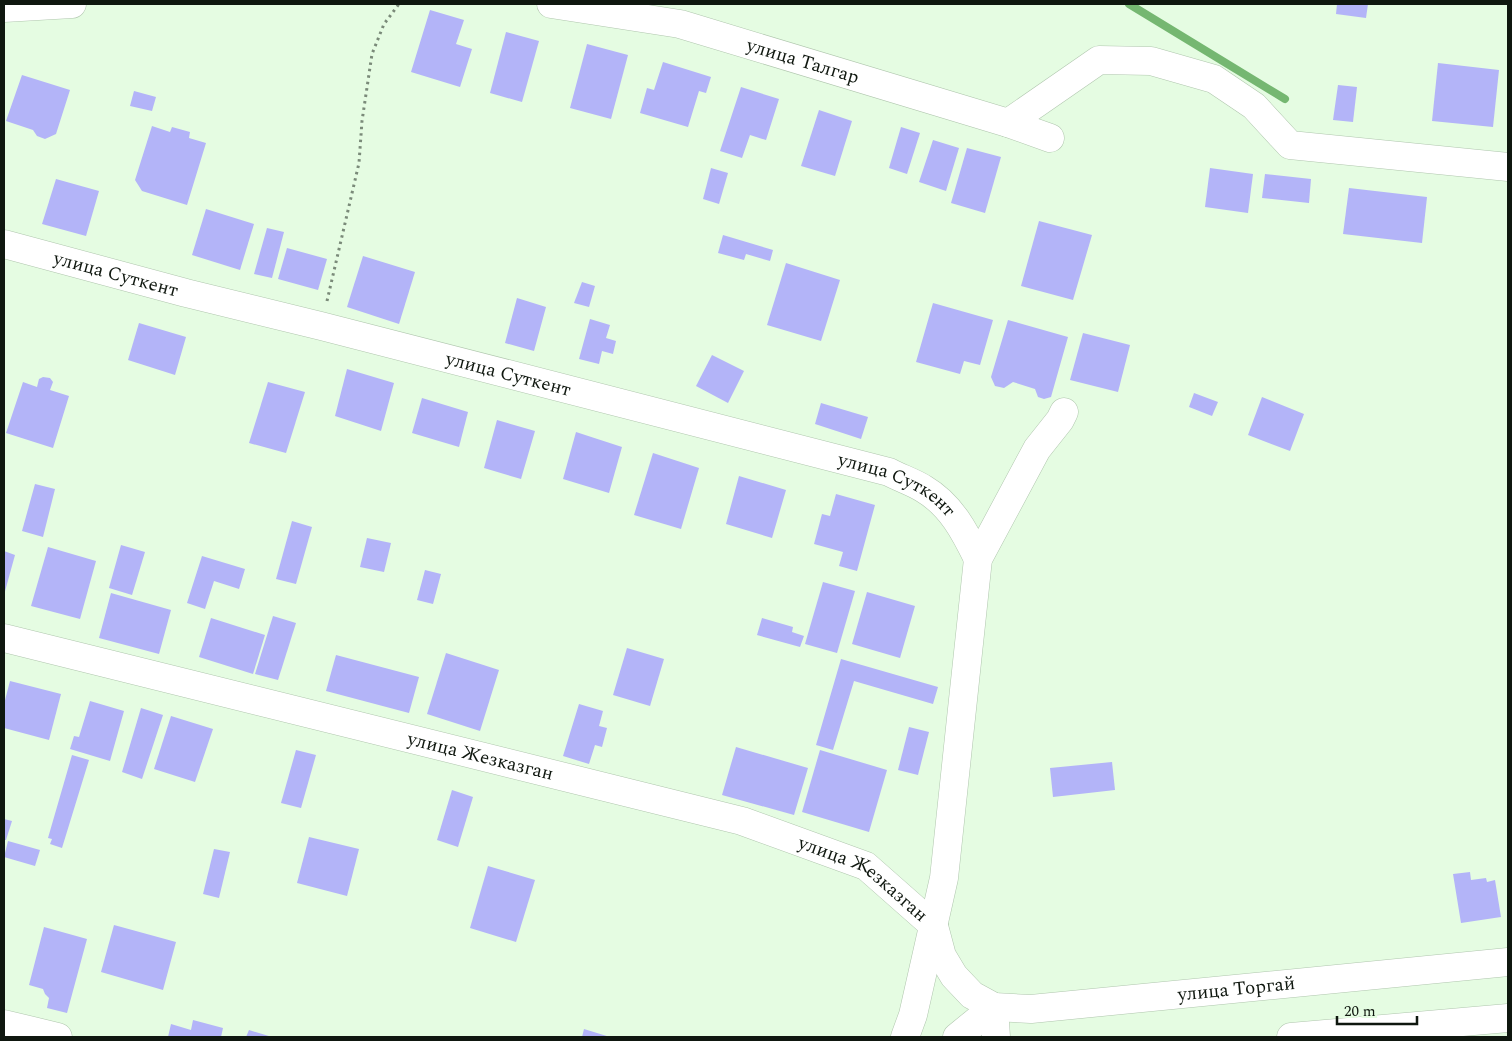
<svg xmlns="http://www.w3.org/2000/svg" width="1512" height="1041" viewBox="0 0 1512 1041" font-family="Spectral,serif">
<rect width="100%" height="100%" fill="#e5fce2"/>
<g fill="none" stroke-linecap="round" stroke-linejoin="round">
<polyline stroke="#75b771" stroke-width="8" points="1129,4 1285,99"/>
</g>
<g fill="#b3b4f8">
<polygon points="1337,4 1368,4 1366,18 1336,14"/>
<polygon points="430,10 464,20 456,44 472,49 460,87 411,72"/>
<polygon points="506,32 539,41 522,102 490,93"/>
<polygon points="587,44 628,55 611,119 570,108"/>
<polygon points="663,62 711,77 706,93 699,91 688,127 640,113 647,88 654,90"/>
<polygon points="1438,63 1499,70 1493,127 1432,121"/>
<polygon points="22,75 70,90 56,134 45,139 37,136 33,130 6,121"/>
<polygon points="1338,85 1357,87 1353,122 1333,120"/>
<polygon points="741,87 779,99 766,140 750,135 742,158 720,151"/>
<polygon points="134,91 156,97 152,111 130,106"/>
<polygon points="819,110 852,121 835,176 801,166"/>
<polygon points="152,126 170,132 172,127 190,132 189,138 206,143 187,205 142,191 135,180"/>
<polygon points="901,127 920,133 907,174 889,168"/>
<polygon points="933,140 959,148 946,191 919,182"/>
<polygon points="967,148 1001,157 985,213 951,203"/>
<polygon points="711,168 728,173 719,204 703,199"/>
<polygon points="1210,168 1253,174 1248,213 1205,207"/>
<polygon points="1265,174 1311,179 1309,203 1262,198"/>
<polygon points="56,179 99,191 86,236 42,224"/>
<polygon points="1349,188 1427,197 1422,243 1343,234"/>
<polygon points="206,209 254,224 240,270 192,255"/>
<polygon points="1039,221 1092,235 1073,300 1021,286"/>
<polygon points="267,228 284,232 272,278 254,274"/>
<polygon points="723,235 773,250 770,261 746,254 744,260 718,253"/>
<polygon points="287,248 327,259 318,290 278,279"/>
<polygon points="363,256 415,272 399,324 347,307"/>
<polygon points="786,263 840,280 821,341 767,325"/>
<polygon points="582,282 595,286 589,307 574,303"/>
<polygon points="517,298 546,307 534,351 505,343"/>
<polygon points="933,303 993,320 980,365 964,361 960,374 916,362"/>
<polygon points="590,319 610,325 606,338 616,341 613,354 602,351 599,364 579,359"/>
<polygon points="1008,320 1068,337 1051,397 1044,399 1038,397 1035,389 1013,382 1004,388 995,386 991,377"/>
<polygon points="139,323 186,337 175,375 128,360"/>
<polygon points="1083,333 1130,345 1118,392 1070,380"/>
<polygon points="712,355 744,371 728,403 696,386"/>
<polygon points="347,369 394,383 381,431 335,416"/>
<polygon points="43,377 50,378 53,382 50,390 69,396 53,448 6,433 23,382 37,387 39,379"/>
<polygon points="268,382 305,392 286,453 249,443"/>
<polygon points="1194,393 1218,402 1212,416 1189,407"/>
<polygon points="1262,397 1304,414 1290,451 1248,435"/>
<polygon points="422,398 468,412 459,447 412,433"/>
<polygon points="821,403 868,417 861,439 815,424"/>
<polygon points="497,420 535,431 521,479 484,468"/>
<polygon points="576,432 622,447 609,493 563,479"/>
<polygon points="653,453 699,468 681,529 634,515"/>
<polygon points="739,476 786,490 772,538 726,524"/>
<polygon points="35,484 55,489 43,537 22,531"/>
<polygon points="836,494 875,505 857,571 839,566 843,552 814,544 822,514 830,516"/>
<polygon points="292,521 312,527 296,584 276,579"/>
<polygon points="367,538 391,543 384,572 360,567"/>
<polygon points="121,545 145,552 132,595 109,588"/>
<polygon points="48,547 96,561 80,619 31,606"/>
<polygon points="4,551 15,555 4,595"/>
<polygon points="202,556 245,569 239,589 214,581 205,609 187,603"/>
<polygon points="425,570 441,574 433,604 417,600"/>
<polygon points="823,582 855,591 837,653 805,644"/>
<polygon points="867,592 915,606 900,658 852,644"/>
<polygon points="111,593 171,610 159,654 99,638"/>
<polygon points="273,616 296,623 278,680 255,674"/>
<polygon points="211,618 265,635 253,674 199,657"/>
<polygon points="762,618 793,627 792,632 804,636 800,647 757,635"/>
<polygon points="627,648 664,659 650,706 613,695"/>
<polygon points="446,653 499,670 480,731 427,714"/>
<polygon points="336,655 419,677 409,713 326,691"/>
<polygon points="841,659 938,687 933,704 854,681 833,750 816,745"/>
<polygon points="10,681 61,694 49,740 4,728 4,704"/>
<polygon points="90,701 124,711 110,761 70,749 74,736 79,737"/>
<polygon points="579,704 603,711 599,726 607,728 602,747 595,745 589,764 563,756"/>
<polygon points="141,708 163,715 142,779 122,772"/>
<polygon points="171,716 213,729 195,782 154,769"/>
<polygon points="909,727 929,732 918,775 898,770"/>
<polygon points="736,747 808,768 794,815 722,795"/>
<polygon points="296,750 316,755 301,808 281,803"/>
<polygon points="820,750 887,770 869,832 802,812"/>
<polygon points="72,755 89,760 62,848 50,844 52,839 48,838"/>
<polygon points="1112,762 1115,790 1053,797 1050,768"/>
<polygon points="452,790 473,797 458,847 437,840"/>
<polygon points="4,819 12,821 6,840 4,840"/>
<polygon points="309,837 359,849 347,896 297,883"/>
<polygon points="8,841 40,850 35,866 4,857"/>
<polygon points="214,849 230,852 219,898 203,894"/>
<polygon points="488,866 535,880 516,942 470,928"/>
<polygon points="1470,872 1471,880 1486,878 1487,882 1495,880 1501,917 1461,923 1453,874"/>
<polygon points="114,925 176,942 163,990 101,972"/>
<polygon points="44,927 87,939 67,1013 47,1008 49,998 45,994 43,989 29,985"/>
<polygon points="193,1020 223,1028 221,1037 168,1037 171,1024 191,1030"/>
<polygon points="584,1029 610,1037 582,1037"/>
<polygon points="249,1030 272,1037 246,1037"/>
</g>
<g fill="none" stroke-linecap="round" stroke-linejoin="round">
<g stroke="#b0c6ae" stroke-width="29">
<g id="minor">
<path id="s1" d="M551,4L680,24L1008,123L1050,138"/>
<polyline points="4,8 72,4"/>
<polyline points="1008,123 1099,60 1151,61 1214,79 1254,106 1290,145 1508,167"/>
<path id="s2" d="M4,244L186,293L321,326L889,472C900,478 913,482 924,489C951,505 965,532 978,559"/>
<path id="s3" d="M4,638L742,821L866,866L934,926"/>
<path id="s4" d="M934,926L942,956L954,976L972,995L994,1007L1031,1009L1508,962"/>
<polyline points="994,1007 996,1037"/>
<polyline points="4,1024 58,1037"/>
<polyline points="905,1037 913,1015 944,878 978,559 1037,449 1060,420 1064,412"/>
<polyline points="957,1037 994,1007"/>
<polyline points="1291,1037 1508,1018"/>
</g>
</g>
<polyline stroke="#7a8a79" stroke-width="3" stroke-dasharray="2.5 4" stroke-linecap="butt" points="327,301 359,163 362,121 372,54 384,24 399,4"/>
<use href="#minor" stroke="#fff" stroke-width="28"/>
</g>
<g text-anchor="middle" dominant-baseline="central" stroke-width="4.5" stroke-linejoin="round" paint-order="stroke">
<g font-size="19" fill="#0f170f" stroke="#e5fce2">
<text stroke="none"><textPath href="#s1" startOffset="259">улица Талгар</textPath></text>
<text stroke="none"><textPath href="#s2" startOffset="116">улица Суткент</textPath></text>
<text stroke="none"><textPath href="#s2" startOffset="521">улица Суткент</textPath></text>
<text stroke="none"><textPath href="#s2" startOffset="926">улица Суткент</textPath></text>
<text stroke="none"><textPath href="#s3" startOffset="491">улица Жезказган</textPath></text>
<text stroke="none"><textPath href="#s3" startOffset="896">улица Жезказган</textPath></text>
<text stroke="none"><textPath href="#s4" startOffset="349">улица Торгай</textPath></text>
</g>
</g>
<rect width="1512" height="1041" fill="none" stroke="#0f170f" stroke-width="10"/>
<path d="M1337 1016v8h80v-8" fill="none" stroke="#0f170f" stroke-width="2.5"/>
<text x="1344" y="1016" font-size="15" fill="#0f170f" stroke="#e5fce2" stroke-width="4" paint-order="stroke">20 m</text>
</svg>
